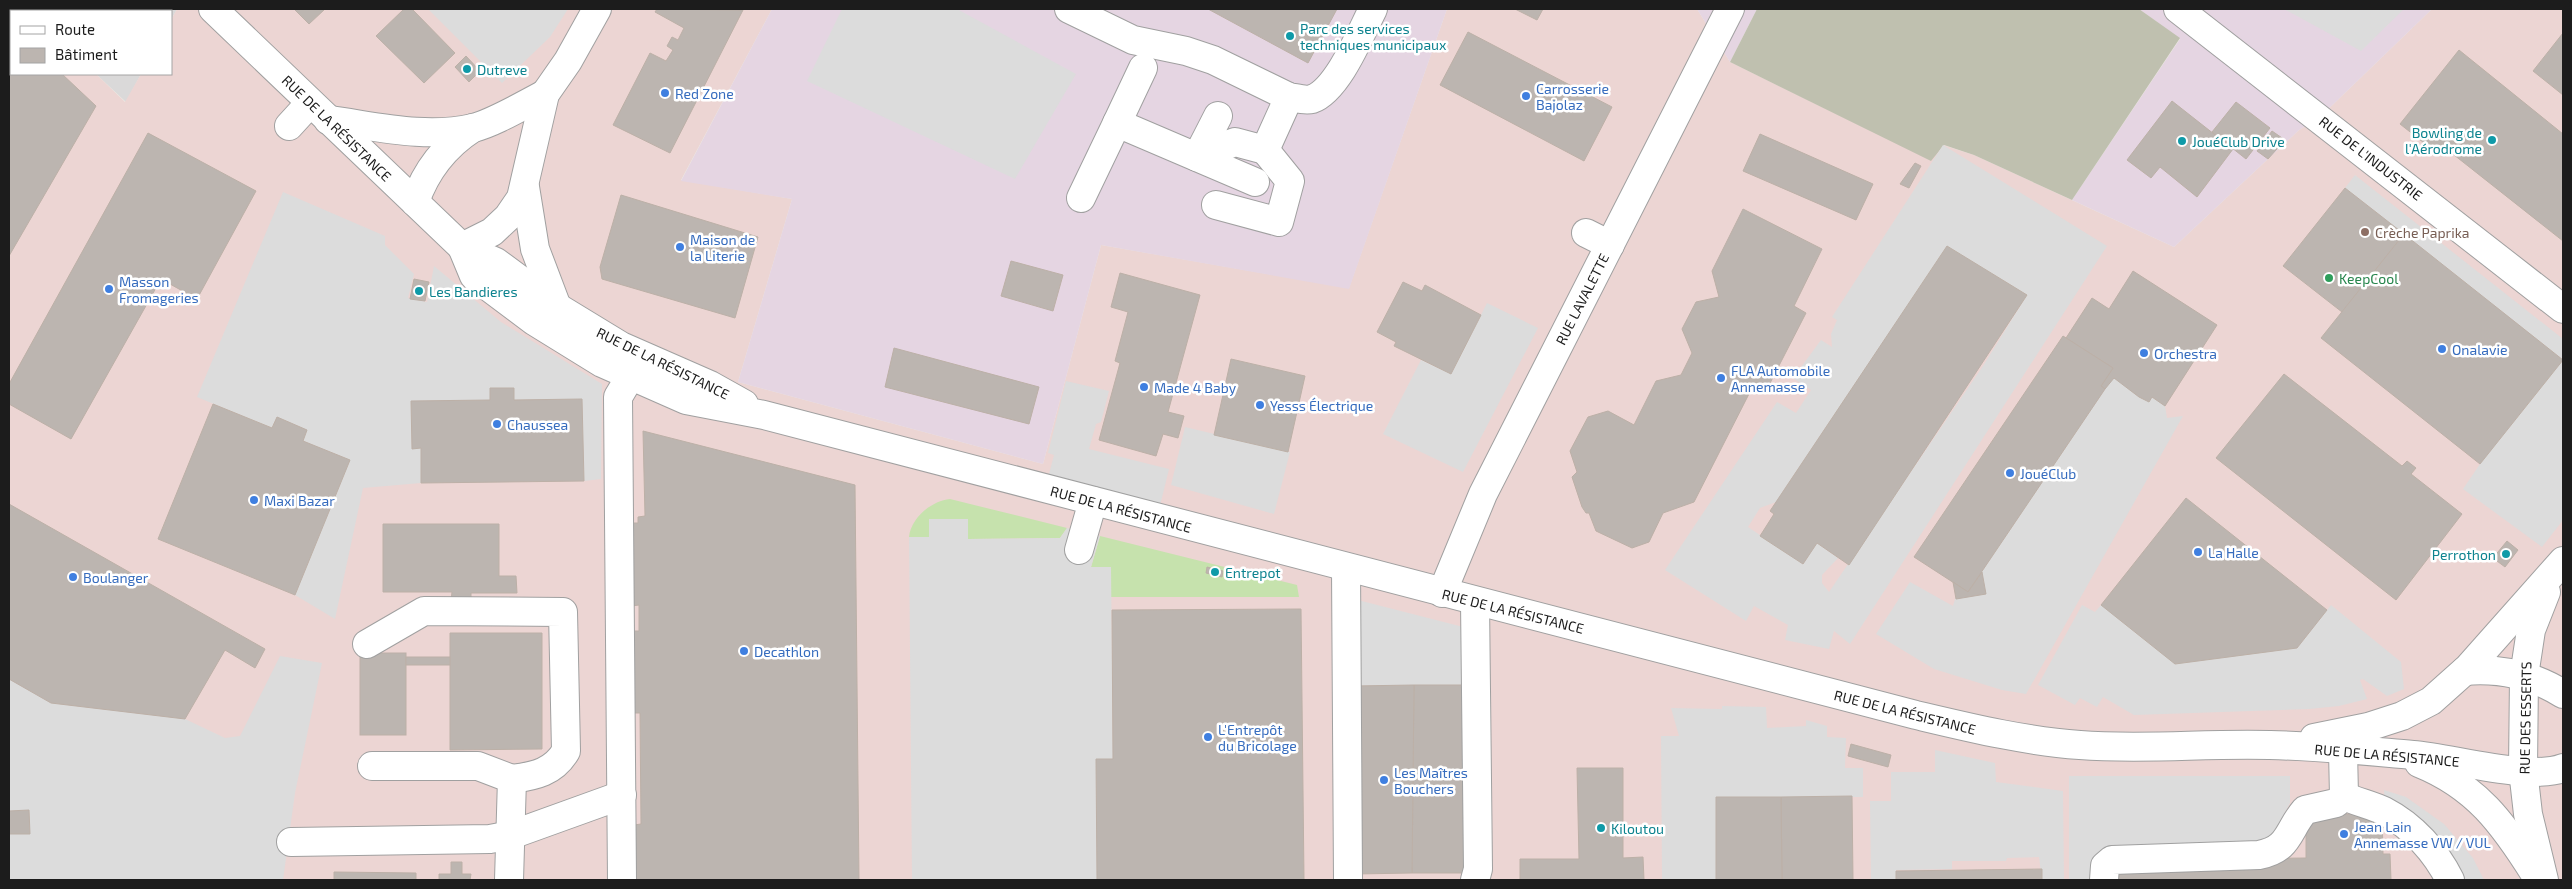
<svg xmlns="http://www.w3.org/2000/svg" width="2572" height="889" viewBox="0 0 2572 889" font-family="'Exo 2',sans-serif">
<rect width="100%" height="100%" fill="#ece9e3"/>
<g fill="#dad9d9">
<polygon points="30,9 177,9 171,20 171,11 33,11"/>
<polygon points="96,74 141,74 126,102"/>
</g>
<polygon fill="#ecd5d3" points="9,9 30,9 33,11 11,11 11,74 96,74 125,102 141,74 171,74 171,20 177,9 772,9 681,180 792,199 738,382 1043,464 1101,245 1349,288 1447,9 1697,9 1730,62 1931,160 1943,145 1974,155 2174,247 2299,130 2319,118 2432,9 2563,9 2563,880 9,880"/>
<g fill="#e5d5e2">
<polygon points="772,9 1447,9 1349,289 1101,245 1043,464 738,382 792,199 681,181"/>
<polygon points="1697,9 1757,9 1730,62"/>
<polygon points="2139,9 2432,9 2319,118 2299,130 2174,247 2072,200 2180,39"/>
</g>
<polygon fill="#bfc0af" points="1757,9 2139,9 2180,38 2072,200 1974,155 1944,145 1931,161 1730,62"/>
<g fill="#c6e2ad">
<path d="M950,499L954,500L1067,528L1060,538L968,539L929,519V537H909C911,518 931,501 950,499Z"/>
<polygon points="1100,536 1297,585 1299,597 1111,597 1111,567 1091,567"/>
</g>
<g fill="#dcdcdc" fill-rule="evenodd">
<polygon points="428,9 568,9 550,37 502,83"/>
<polygon points="842,9 957,9 1076,74 1015,179 807,81"/>
<polygon points="2284,9 2404,9 2361,51"/>
<path d="M1943,145L2107,246L1850,644L1834,631L1829,649L1785,640L1788,625L1754,606L1746,621L1665,570L1777,402L1796,413L1811,390L1793,378L1821,340L1832,347L1831,334L1837,320L1832,317ZM1947,247L2027,295L1983,366L1829,592L1822,583V575L1838,558L1817,543L1803,564L1748,527L1760,508L1776,502Z"/>
<polygon points="2355,175 2563,339 2563,520 2542,547 2463,489 2480,464 2563,360 2345,188"/>
<polygon points="283,192 385,236 385,245 414,274 408,298 427,302 434,266 501,322 602,384 601,479 584,481 582,399 514,400 513,388 490,388 490,400 411,401 412,448 421,448 421,483 363,488 335,619 295,595 350,460 303,441 307,430 277,417 272,428 197,397"/>
<polygon points="1487,303 1538,328 1463,472 1383,434 1421,360 1451,374"/>
<polygon points="2113,368 2165,406 2167,418 2183,416 2026,694 2002,690 1934,669 1876,634 1910,582 1953,606 1959,586 1968,592 2105,389 2101,386"/>
<polygon points="1066,381 1109,391 1101,422 1096,424 1089,449 1169,469 1157,518 1045,489 1054,455 1048,453"/>
<polygon points="1185,427 1290,452 1274,514 1171,485"/>
<polygon points="929,519 968,519 968,539 1060,538 1067,528 1100,536 1091,567 1111,567 1113,759 1096,760 1097,880 912,880 909,537 929,537"/>
<polygon points="1346,597 1475,630 1476,685 1346,686"/>
<polygon points="2082,605 2095,612 2101,605 2297,648 2331,605 2401,662 2404,689 2387,696 2363,679 2360,680 2367,699 2339,706 2309,709 2134,715 2103,697 2097,707 2080,698 2075,705 2038,685"/>
<polygon points="280,656 322,663 295,793 283,880 9,880 9,834 30,834 29,810 9,811 9,679 51,703 185,719 225,738 240,736"/>
<polygon points="1722,706 1766,707 1767,728 1806,726 1806,720 1827,726 1827,737 1846,738 1845,768 1863,768 1863,797 1716,797 1716,880 1662,880 1661,736 1679,736 1671,708 1722,709"/>
<polygon points="1935,750 1995,763 1996,782 2063,791 2064,880 2042,880 2039,857 2007,858 2006,861 1952,861 1952,869 1896,870 1896,880 1871,880 1870,801 1891,801 1891,772 1935,772"/>
<polygon points="2069,776 2290,776 2290,803 2272,837 2252,850 2097,853 2098,880 2069,880"/>
<polygon points="2384,790 2406,797 2444,824 2473,858 2484,880 2462,880 2385,807"/>
</g>
<g fill="#bcb5b0" stroke="#bcb0a7">
<polygon points="84,9 138,9 141,11 87,11"/>
<polygon points="294,9 325,9 309,24"/>
<polygon points="404,9 412,9 455,53 424,83 376,36"/>
<polygon points="657,9 743,10 670,153 613,125 650,53 666,61 673,50 667,46 672,37 678,40 684,28 655,12"/>
<polygon points="1208,9 1337,9 1308,63"/>
<polygon points="1515,9 1543,9 1537,20"/>
<polygon points="1468,32 1612,107 1584,161 1440,85"/>
<polygon points="2563,33 2563,95 2533,71"/>
<polygon points="2459,50 2563,134 2563,241 2444,147 2438,154 2400,124"/>
<polygon points="466,56 480,71 469,82 455,67"/>
<polygon points="11,58 11,74 62,74 96,106 9,256 9,64"/>
<polygon points="2172,101 2233,149 2197,197 2160,167 2151,178 2127,160"/>
<polygon points="2236,102 2270,128 2246,159 2212,132"/>
<polygon points="2272,131 2285,140 2268,159 2257,151"/>
<polygon points="148,133 256,191 197,299 161,279 71,439 9,404 9,384"/>
<polygon points="1760,134 1873,184 1856,220 1743,171"/>
<polygon points="1915,163 1921,166 1909,188 1900,184"/>
<polygon points="2345,188 2404,234 2342,312 2283,266"/>
<polygon points="621,195 758,237 735,318 602,279 600,267"/>
<polygon points="1743,209 1822,249 1794,306 1806,313 1766,391 1753,386 1694,502 1663,513 1649,542 1632,548 1596,531 1589,513 1586,513 1582,507 1572,477 1577,472 1570,451 1588,417 1608,411 1634,425 1656,381 1681,375 1692,353 1682,329 1696,302 1719,297 1712,271"/>
<polygon points="2404,234 2563,360 2480,464 2321,338"/>
<polygon points="1947,246 2027,295 1849,565 1817,543 1803,564 1760,536 1774,514 1770,511"/>
<polygon points="1011,261 1063,275 1053,311 1001,296"/>
<polygon points="2133,271 2217,325 2165,406 2152,397 2149,402 2139,397 2114,378 2105,389 2101,386 2113,368 2066,338 2092,298 2109,309"/>
<polygon points="1120,273 1200,295 1168,412 1184,416 1178,438 1163,434 1156,456 1099,440 1120,363 1115,361 1128,312 1111,307"/>
<polygon points="414,279 429,282 425,301 410,299"/>
<polygon points="1403,282 1422,291 1425,285 1481,315 1451,374 1394,346 1396,342 1377,332"/>
<polygon points="2063,336 2113,368 2101,386 2105,389 1968,592 1914,557"/>
<polygon points="894,348 1039,387 1029,424 885,387"/>
<polygon points="1231,359 1305,376 1288,452 1214,435"/>
<polygon points="2284,374 2402,466 2407,461 2416,468 2411,474 2462,514 2396,600 2216,458"/>
<polygon points="490,388 514,388 514,400 582,399 584,481 421,483 421,448 412,449 411,401 490,400"/>
<polygon points="213,404 272,428 277,417 307,430 303,441 350,460 295,595 158,539"/>
<polygon points="643,431 855,485 859,880 635,880 634,825 641,824 640,713 632,713 631,631 639,631 639,605 631,606 630,523 638,523 638,517 645,516"/>
<polygon points="2186,498 2327,610 2297,648 2175,664 2101,605"/>
<polygon points="9,504 265,649 255,668 225,650 185,719 51,703 9,679"/>
<polygon points="383,524 499,524 499,576 516,576 517,593 471,593 471,601 451,601 452,592 383,592"/>
<polygon points="2507,541 2518,550 2505,567 2493,558"/>
<polygon points="1207,567 1223,571 1222,577 1206,573"/>
<polygon points="1982,572 1986,594 1956,599 1953,582 1968,592"/>
<polygon points="1301,609 1304,880 1097,880 1096,759 1113,759 1112,610"/>
<polygon points="450,633 542,633 542,749 450,750"/>
<rect x="360" y="653" width="46" height="82"/>
<rect x="406" y="657" width="44" height="8"/>
<polygon points="1414,685 1466,685 1468,873 1412,873"/>
<polygon points="1414,685 1412,873 1356,874 1354,686"/>
<polygon points="1851,744 1891,755 1888,767 1848,756"/>
<polygon points="1577,768 1623,768 1623,858 1643,857 1644,880 1520,880 1520,859 1579,859"/>
<polygon points="1852,796 1853,880 1782,880 1781,797"/>
<polygon points="1716,797 1781,797 1782,880 1716,880"/>
<polygon points="29,810 30,834 9,834 9,811"/>
<polygon points="2306,814 2382,814 2383,854 2390,854 2391,880 2111,880 2111,865 2207,859 2306,858"/>
<polygon points="451,862 462,862 462,874 471,874 470,880 439,880 439,874 451,874"/>
<polygon points="2042,869 2042,880 1896,880 1896,871"/>
<polygon points="334,872 416,873 416,880 334,880"/>
</g>
<g fill="none" stroke-linecap="round" stroke-linejoin="round">
<g stroke="#a0a0a0" stroke-width="30">
<g id="minor">
<polyline points="213,9 462,247 496,262 557,307 621,346 710,385 744,404"/>
<path d="M1069,9L1133,40L1186,51L1213,60L1289,97C1296,98 1305,101 1312,99C1338,90 1361,32 1373,9"/>
<polyline points="2178,9 2563,309"/>
<polyline points="1143,68 1117,123 1255,182"/>
<polyline points="1218,116 1197,157 1235,142 1265,150 1289,97"/>
<path d="M328,120C375,126 425,139 473,128C494,123 525,104 545,94"/>
<polyline points="289,126 310,103"/>
<polyline points="525,187 535,249 557,307"/>
<polyline points="1081,198 1117,123"/>
<path d="M415,202C426,170 445,146 473,128"/>
<polyline points="1216,205 1279,222 1290,181 1265,150"/>
<polyline points="1586,233 1610,245"/>
<path d="M462,247L474,276L534,321L602,363L686,400L764,415L1916,715C1971,728 2024,741 2080,745C2143,750 2207,743 2270,745C2317,746 2366,751 2413,755C2452,758 2529,781 2563,768"/>
<polyline points="462,247 492,232 508,217 521,198 545,94 568,61 597,9"/>
<polyline points="1079,550 1093,501"/>
<polyline points="1346,568 1348,880"/>
<polyline points="1442,593 1483,494 1730,9"/>
<polyline points="1475,601 1478,869 1475,880"/>
<path d="M367,644L424,611L563,612L566,751C554,772 535,776 512,779"/>
<path d="M2465,671C2501,668 2533,675 2563,694"/>
<polyline points="2314,738 2368,727 2402,716 2431,701 2468,668 2563,561"/>
<polyline points="2343,750 2344,796"/>
<path d="M2419,763C2476,786 2503,823 2535,874"/>
<polyline points="372,766 478,766 512,779 509,880"/>
<path d="M2344,796C2357,802 2372,805 2384,811C2413,826 2436,852 2450,880"/>
<polyline points="291,842 490,839 511,835 622,795"/>
<polyline points="622,880 618,397 630,377"/>
<path d="M2104,880L2105,866L2112,860L2259,855C2290,849 2287,831 2305,810L2336,803L2344,796"/>
<polyline points="2544,880 2528,814 2523,770 2524,676 2531,630 2546,592"/>
</g>
</g>
<use href="#minor" stroke="#fff" stroke-width="28"/>
</g>
<g fill="#0f9aa8" stroke="#fff" stroke-width="2">
<circle cx="1290" cy="36" r="5"/>
<circle cx="467" cy="69" r="5"/>
<circle cx="2492" cy="140" r="5"/>
<circle cx="2182" cy="141" r="5"/>
<circle cx="419" cy="291" r="5"/>
<circle cx="2506" cy="554" r="5"/>
<circle cx="1215" cy="572" r="5"/>
<circle cx="1601" cy="828" r="5"/>
</g>
<g fill="#3f7fe0" stroke="#fff" stroke-width="2">
<circle cx="665" cy="93" r="5"/>
<circle cx="1526" cy="96" r="5"/>
<circle cx="680" cy="247" r="5"/>
<circle cx="109" cy="289" r="5"/>
<circle cx="2442" cy="349" r="5"/>
<circle cx="2144" cy="353" r="5"/>
<circle cx="1721" cy="378" r="5"/>
<circle cx="1144" cy="387" r="5"/>
<circle cx="1260" cy="405" r="5"/>
<circle cx="497" cy="424" r="5"/>
<circle cx="2010" cy="473" r="5"/>
<circle cx="254" cy="500" r="5"/>
<circle cx="2198" cy="552" r="5"/>
<circle cx="73" cy="577" r="5"/>
<circle cx="744" cy="651" r="5"/>
<circle cx="1208" cy="737" r="5"/>
<circle cx="1384" cy="780" r="5"/>
<circle cx="2344" cy="834" r="5"/>
</g>
<circle fill="#8d6e63" stroke="#fff" stroke-width="2" cx="2365" cy="232" r="5"/>
<circle fill="#2e9e5b" stroke="#fff" stroke-width="2" cx="2329" cy="278" r="5"/>
<g text-anchor="middle" dominant-baseline="central" stroke-width="5" stroke-linejoin="round" paint-order="stroke">
<g font-size="14" fill="#0d838f" stroke="#fff" text-anchor="start">
<text x="1300" y="28">Parc des services<tspan x="1300" dy="16">techniques municipaux</tspan></text>
<text x="477" y="69">Dutreve</text>
<text x="2482" y="132" text-anchor="end">Bowling de<tspan x="2482" dy="16">l'Aérodrome</tspan></text>
<text x="2192" y="141">JouéClub Drive</text>
<text x="429" y="291">Les Bandieres</text>
<text x="2496" y="554" text-anchor="end">Perrothon</text>
<text x="1225" y="572">Entrepot</text>
<text x="1611" y="828">Kiloutou</text>
</g>
<g font-size="14" fill="#366cbe" stroke="#fff" text-anchor="start">
<text x="1536" y="88">Carrosserie<tspan x="1536" dy="16">Bajolaz</tspan></text>
<text x="675" y="93">Red Zone</text>
<text x="690" y="239">Maison de<tspan x="690" dy="16">la Literie</tspan></text>
<text x="119" y="281">Masson<tspan x="119" dy="16">Fromageries</tspan></text>
<text x="2452" y="349">Onalavie</text>
<text x="2154" y="353">Orchestra</text>
<text x="1731" y="370">FLA Automobile<tspan x="1731" dy="16">Annemasse</tspan></text>
<text x="1154" y="387">Made 4 Baby</text>
<text x="1270" y="405">Yesss Électrique</text>
<text x="507" y="424">Chaussea</text>
<text x="2020" y="473">JouéClub</text>
<text x="264" y="500">Maxi Bazar</text>
<text x="2208" y="552">La Halle</text>
<text x="83" y="577">Boulanger</text>
<text x="754" y="651">Decathlon</text>
<text x="1218" y="729">L'Entrepôt<tspan x="1218" dy="16">du Bricolage</tspan></text>
<text x="1394" y="772">Les Maîtres<tspan x="1394" dy="16">Bouchers</tspan></text>
<text x="2354" y="826">Jean Lain<tspan x="2354" dy="16">Annemasse VW / VUL</tspan></text>
</g>
<g font-size="14" fill="#1c1c1c" stroke="#fff">
<text transform="translate(337 128) rotate(44)">RUE DE LA RÉSISTANCE</text>
<text transform="translate(2371 158) rotate(38)">RUE DE L'INDUSTRIE</text>
<text transform="translate(1582 299) rotate(-63)">RUE LAVALETTE</text>
<text transform="translate(663 363) rotate(26)">RUE DE LA RÉSISTANCE</text>
<text transform="translate(1121 509) rotate(15)">RUE DE LA RÉSISTANCE</text>
<text transform="translate(1513 611) rotate(14)">RUE DE LA RÉSISTANCE</text>
<text transform="translate(1905 712) rotate(14)">RUE DE LA RÉSISTANCE</text>
<text transform="translate(2525 718) rotate(-89)">RUE DES ESSERTS</text>
<text transform="translate(2387 755) rotate(5)">RUE DE LA RÉSISTANCE</text>
</g>
<g font-size="14" fill="#785e54" stroke="#fff" text-anchor="start">
<text x="2375" y="232">Crèche Paprika</text>
</g>
<g font-size="14" fill="#27864d" stroke="#fff" text-anchor="start">
<text x="2339" y="278">KeepCool</text>
</g>
</g>
<rect width="2572" height="889" fill="none" stroke="#1c1c1c" stroke-width="20"/>
<rect x="10" y="10" width="162" height="65" fill="#ffffff" stroke="#a4a4a4"/>
<rect x="20" y="26" width="25" height="8" fill="#ffffff" stroke="#a4a4a4"/>
<text x="55" y="35" font-size="15" fill="#1c1c1c">Route</text>
<rect x="20" y="48" width="25" height="15" fill="#bcb5b0" stroke="#a4a4a4"/>
<text x="55" y="60" font-size="15" fill="#1c1c1c">Bâtiment</text>
</svg>
